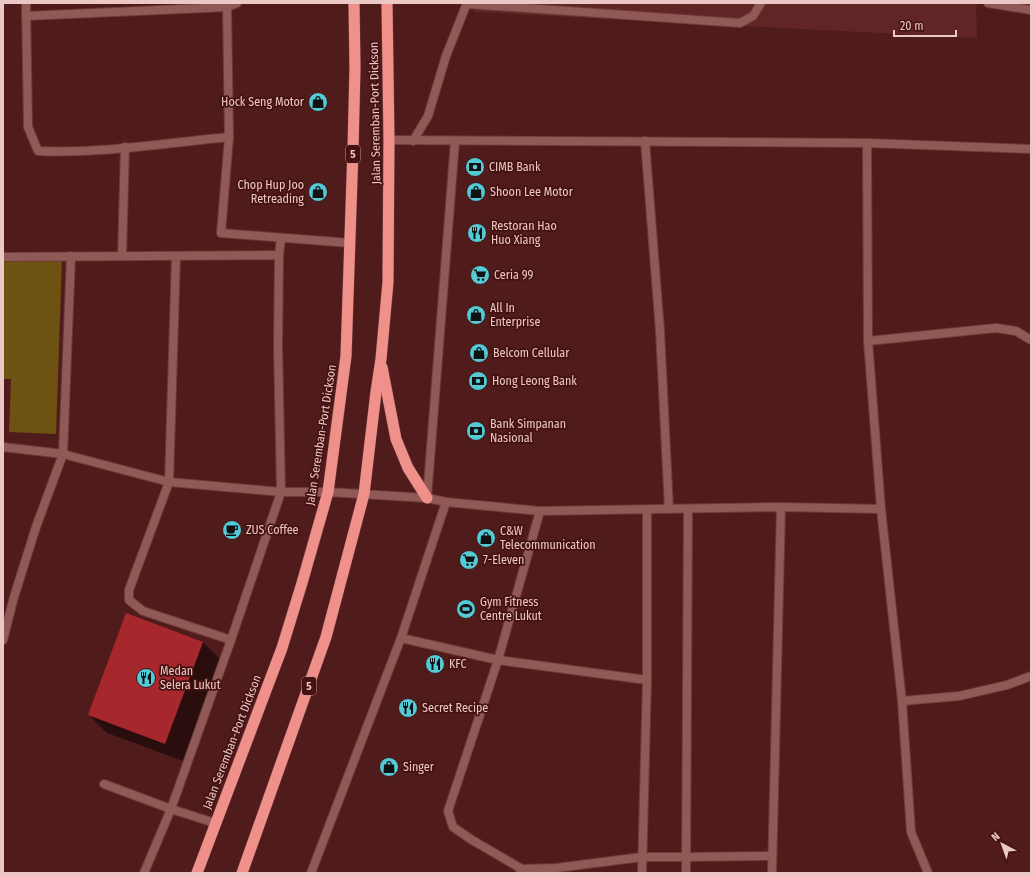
<svg xmlns="http://www.w3.org/2000/svg" width="1034" height="876" viewBox="0 0 1034 876" font-family="'Fira Sans Condensed',sans-serif">
<rect width="100%" height="100%" fill="#501c1b"/>
<polygon fill="#602524" points="473,3 976,3 977,38 474,12"/>
<polygon fill="#6d5211" points="3,257 62,258 56,434 9,432 11,379 3,379"/>
<polygon fill="#0007" points="203,642 221,660 183,761 107,733 89,715"/>
<polygon fill="#a7282c" points="126,613 203,642 165,744 88,715"/>
<g fill="none" stroke-linecap="round" stroke-linejoin="round">
<g stroke="#6c3b3a" stroke-width="10">
<g id="service">
<path d="M26,3L28,127L38,151C101,154 166,143 229,137"/>
<polyline points="467,4 740,23 753,16 761,3"/>
<polyline points="227,7 229,137 221,233 350,243"/>
<polyline points="26,16 227,7 237,3"/>
<polyline points="279,255 281,238"/>
<polyline points="122,256 125,147"/>
<polyline points="176,256 169,482 129,590 129,600 143,611 231,640"/>
<polyline points="401,638 498,660 647,680"/>
<polyline points="686,857 772,856"/>
<polyline points="522,869 472,840 453,827 448,811 498,660 540,511"/>
<polyline points="772,873 781,507"/>
</g>
</g>
<g stroke="#6c3b3a" stroke-width="10">
<g id="minor">
<polyline points="988,3 1031,10"/>
<polyline points="389,140 867,143 1031,149"/>
<polyline points="413,141 428,116 446,56 467,3"/>
<polyline points="645,141 660,331 669,509"/>
<polyline points="867,143 868,341 881,509 902,701 911,832 928,873"/>
<polyline points="3,257 279,255 278,346 281,492 231,640 171,809 215,823"/>
<polyline points="868,341 996,328 1016,331 1031,340"/>
<polyline points="3,447 63,454 169,482 281,492 328,492 427,498 446,502 540,511 781,507 881,509"/>
<polyline points="427,498 455,141"/>
<polyline points="3,640 14,597 36,527 63,454 71,256"/>
<polyline points="902,701 959,696 1007,685 1031,676"/>
<polyline points="104,784 171,809 144,873"/>
<polyline points="311,873 401,638 446,502"/>
<polyline points="520,873 522,869 556,868 642,857 686,857"/>
<polyline points="642,873 647,680 647,510"/>
<polyline points="686,873 688,510"/>
</g>
</g>
<g stroke="#6c3b3a" stroke-width="12">
<g id="trunk">
<polyline points="382,367 396,439 408,468 427,498"/>
<polyline points="197,873 282,648 302,583 328,492 346,356 353,149 355,68 354,3"/>
<polyline points="242,873 326,637 364,494 376,392 381,359 388,282 389,140 387,3"/>
</g>
</g>
<use href="#service" stroke="#905955" stroke-width="8"/>
<use href="#minor" stroke="#905955" stroke-width="8"/>
<use href="#trunk" stroke="#f0908a" stroke-width="11"/>
</g>
<defs>
<g id="shop-disc" transform="scale(1)"><circle r="9.5" fill="#52cbd7" stroke="#451111"/><path d="M-5-2.5h2.3a2.7 3.5 0 0 1 5.4 0H5L5.5 6h-11ZM-1.5-2.5h3a1.5 2.3 0 0 0-3 0Z" fill="#111"/></g>
<g id="bank-disc" transform="scale(1)"><circle r="9.5" fill="#52cbd7" stroke="#451111"/><path d="M-6-4H6V4H-6ZM0-2.3a2.3 2.3 0 1 0 0 4.6a2.3 2.3 0 1 0 0-4.6Z" fill="#111"/></g>
<g id="restaurant-disc" transform="scale(1)"><circle r="9.5" fill="#52cbd7" stroke="#451111"/><path d="M-5-6h1v4h1v-4h1v4h1v-4h1v5L-1.5 .5V6h-2V.5L-5-1ZM5-6V6H3V1.5H1.5Q1.5-4 5-6Z" fill="#111"/></g>
<g id="supermarket-disc" transform="scale(1)"><circle r="9.5" fill="#52cbd7" stroke="#451111"/><path d="M-6-5.5h2.5l.6 2H6L4.5 2H-2.5L-4.4-4H-6ZM-1.5 3.2a1.3 1.3 0 1 0 .1 0ZM3 3.2a1.3 1.3 0 1 0 .1 0Z" fill="#111"/></g>
<g id="cafe-disc" transform="scale(1)"><circle r="9.5" fill="#52cbd7" stroke="#451111"/><path d="M-5.5-4.5H6V0H3Q3 3.5 0 3.5H-2.5Q-5.5 3.5-5.5 0ZM3-3.2v2h1.7v-2ZM-6 4.5H4V6H-6Z" fill="#111"/></g>
<g id="stadium-disc" transform="scale(1)"><circle r="9.5" fill="#52cbd7" stroke="#451111"/><path d="M0-5a6.5 5 0 1 0 0 10a6.5 5 0 1 0 0-10ZM-3.5-1.8h7v3.6h-7Z" fill="#111"/></g>
</defs>
<g fill-rule="evenodd">
<use href="#shop-disc" x="318" y="102"/>
<use href="#bank-disc" x="475" y="167"/>
<use href="#shop-disc" x="318" y="192"/>
<use href="#shop-disc" x="476" y="192"/>
<use href="#restaurant-disc" x="477" y="233"/>
<use href="#supermarket-disc" x="480" y="275"/>
<use href="#shop-disc" x="476" y="315"/>
<use href="#shop-disc" x="479" y="353"/>
<use href="#bank-disc" x="478" y="381"/>
<use href="#bank-disc" x="476" y="431"/>
<use href="#cafe-disc" x="232" y="530"/>
<use href="#shop-disc" x="486" y="538"/>
<use href="#supermarket-disc" x="469" y="560"/>
<use href="#stadium-disc" x="466" y="609"/>
<use href="#restaurant-disc" x="435" y="664"/>
<use href="#restaurant-disc" x="146" y="678"/>
<use href="#restaurant-disc" x="408" y="708"/>
<use href="#shop-disc" x="389" y="767"/>
</g>
<g text-anchor="middle" dominant-baseline="central" stroke-width="3.5" stroke-linejoin="round" paint-order="stroke">
<g fill="#451111" stroke="#b9918f" stroke-width="1">
<rect x="346" y="145" width="14" height="18" rx="3"/>
<rect x="302" y="677" width="14" height="18" rx="3"/>
</g>
<g font-size="11" font-weight="bold" fill="#ebc8c5">
<text x="353" y="154">5</text>
<text x="309" y="686">5</text>
</g>
<g font-size="12" fill="#ebc8c5" stroke="#451111" text-anchor="start">
<text x="304" y="102" text-anchor="end">Hock Seng Motor</text>
<text x="489" y="167">CIMB Bank</text>
<text x="304" y="185" text-anchor="end">Chop Hup Joo<tspan x="304" dy="14">Retreading</tspan></text>
<text x="490" y="192">Shoon Lee Motor</text>
<text x="491" y="226">Restoran Hao<tspan x="491" dy="14">Huo Xiang</tspan></text>
<text x="494" y="275">Ceria 99</text>
<text x="490" y="308">All In<tspan x="490" dy="14">Enterprise</tspan></text>
<text x="493" y="353">Belcom Cellular</text>
<text x="492" y="381">Hong Leong Bank</text>
<text x="490" y="424">Bank Simpanan<tspan x="490" dy="14">Nasional</tspan></text>
<text x="246" y="530">ZUS Coffee</text>
<text x="500" y="531">C&amp;W<tspan x="500" dy="14">Telecommunication</tspan></text>
<text x="483" y="560">7-Eleven</text>
<text x="480" y="602">Gym Fitness<tspan x="480" dy="14">Centre Lukut</tspan></text>
<text x="449" y="664">KFC</text>
<text x="160" y="671">Medan<tspan x="160" dy="14">Selera Lukut</tspan></text>
<text x="422" y="708">Secret Recipe</text>
<text x="403" y="767">Singer</text>
</g>
<g font-size="12" fill="#ebc8c5" stroke="#451111">
<text transform="translate(375 113) rotate(-91)">Jalan Seremban-Port Dickson</text>
<text transform="translate(321 435) rotate(-81)">Jalan Seremban-Port Dickson</text>
<text transform="translate(232 742) rotate(-69)">Jalan Seremban-Port Dickson</text>
</g>
</g>
<rect width="1034" height="876" fill="none" stroke="#ebc8c5" stroke-width="8"/>
<g transform="translate(1002 844) rotate(319)" stroke="#451111" stroke-width="3" paint-order="stroke">
<path d="M0-3L7 15L0 10L-7 15Z" fill="#ebc8c5"/>
<text y="-6" font-size="11" font-weight="bold" text-anchor="middle" fill="#ebc8c5">N</text>
</g>
<path d="M894 30v6h62v-6" fill="none" stroke="#ebc8c5" stroke-width="2"/>
<text x="900" y="30" font-size="12" fill="#ebc8c5" stroke="#451111" stroke-width="3" paint-order="stroke">20 m</text>
</svg>
